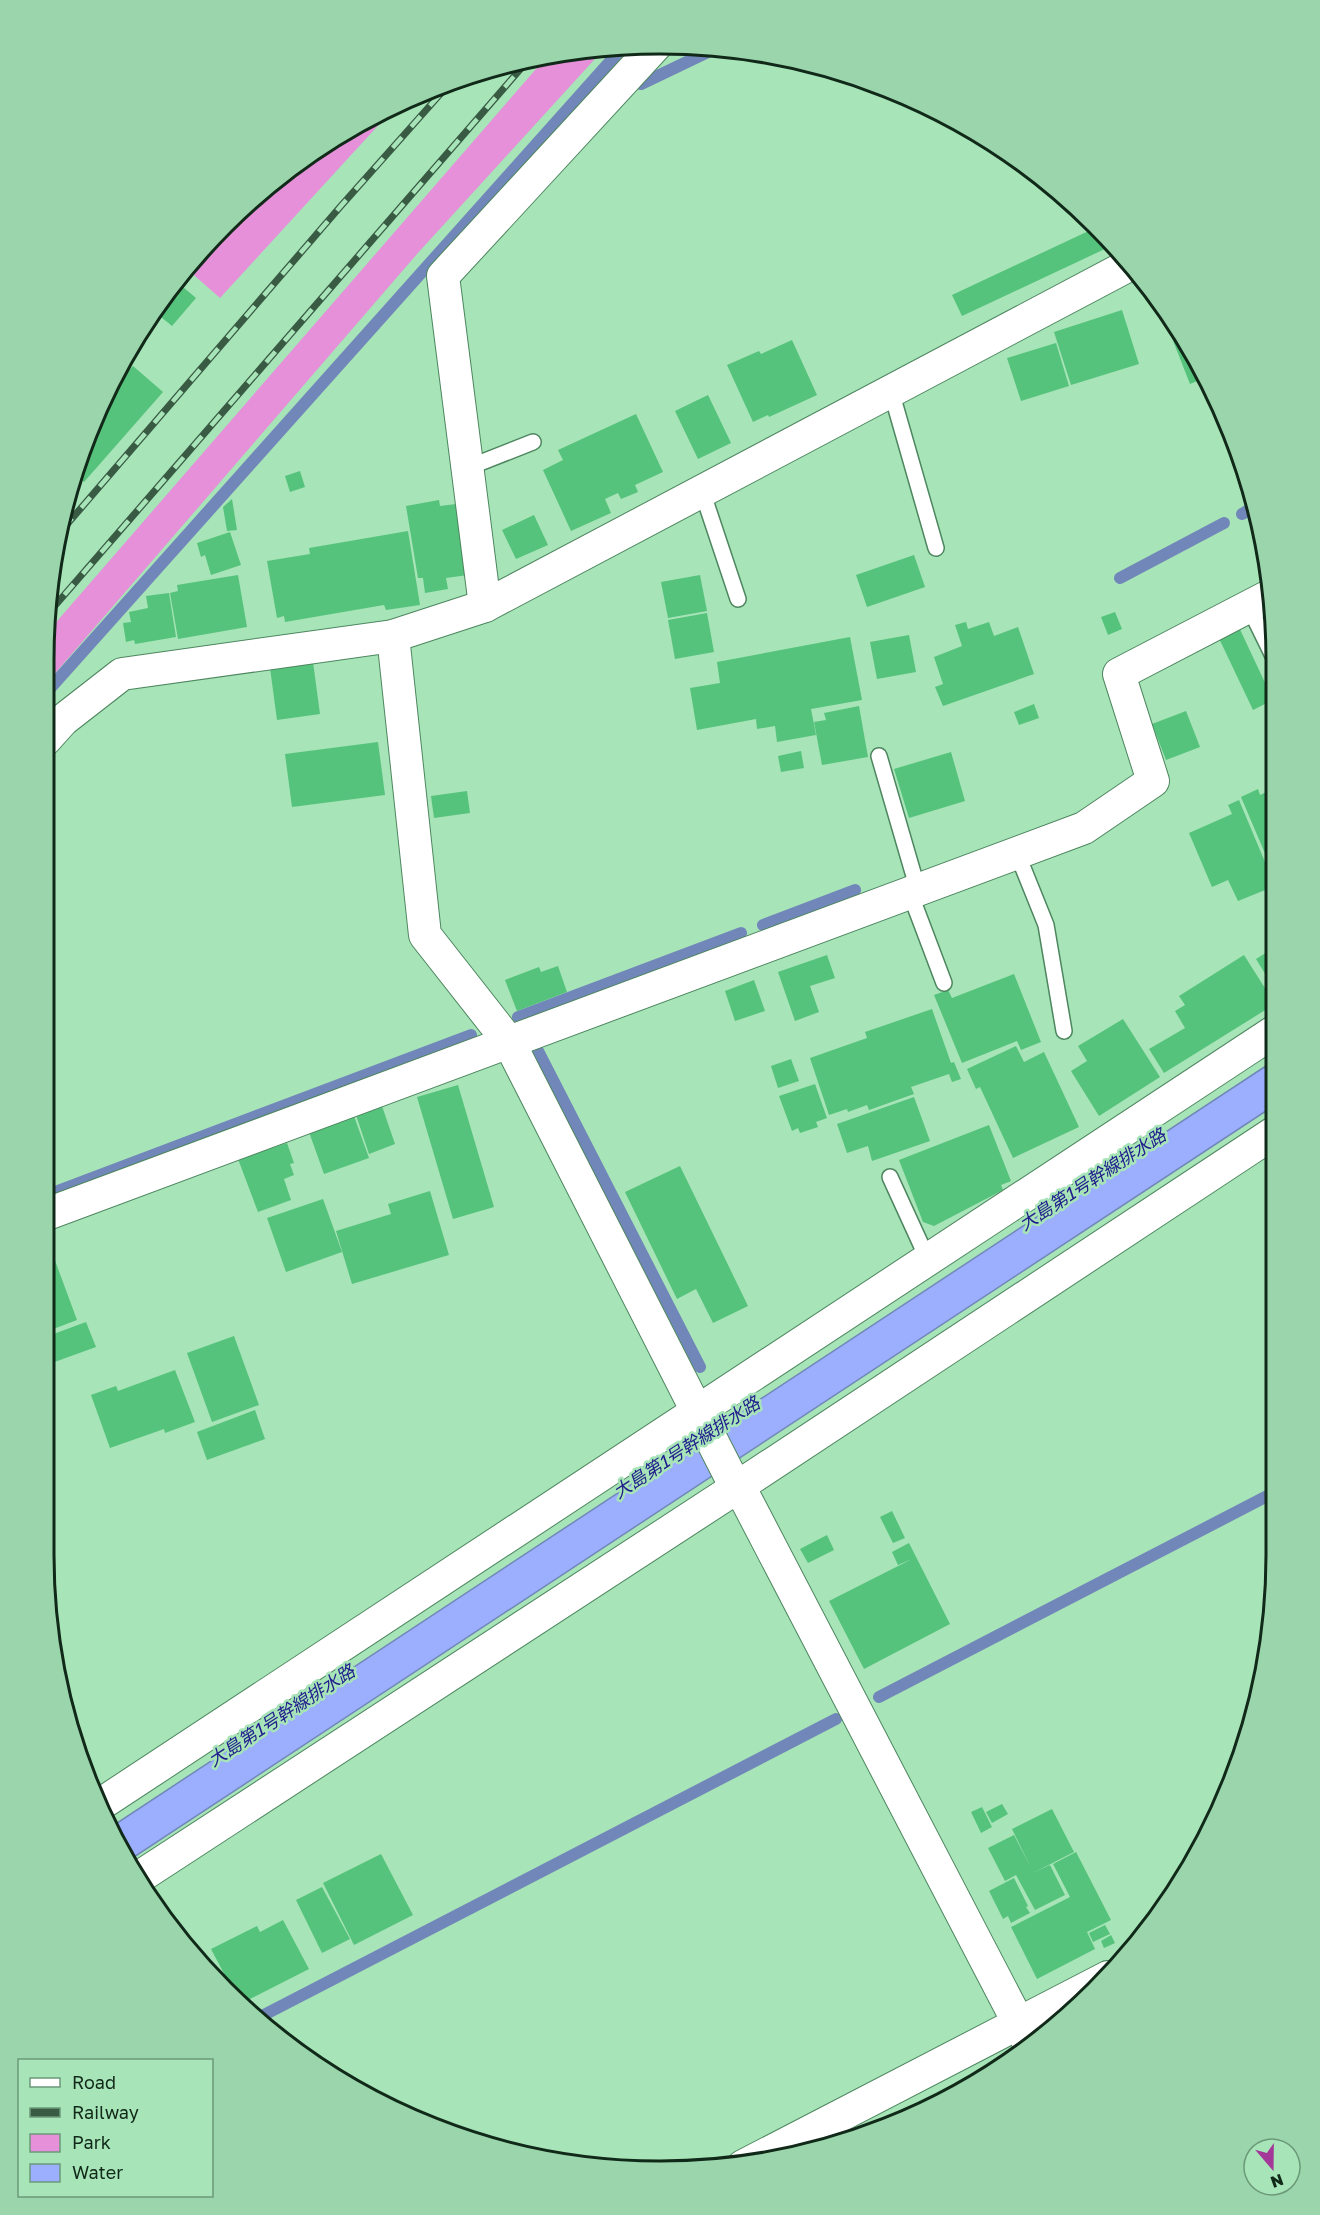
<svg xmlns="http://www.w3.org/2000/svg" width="1320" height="2215" viewBox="0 0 1320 2215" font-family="'Golos Text','Noto Sans JP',sans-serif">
<rect width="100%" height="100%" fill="#a7e4b8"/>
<g fill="#e590d8">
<polygon points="604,49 417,254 45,685 45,635 549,54"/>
<polygon points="396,106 220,298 187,269 224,224 318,147"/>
</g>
<polygon fill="#9baffe" stroke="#7287b9" stroke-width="1.5" points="1275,1060 1275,1105 128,1861 108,1829"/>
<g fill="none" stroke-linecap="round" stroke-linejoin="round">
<g stroke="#7287b9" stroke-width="12">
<polyline points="641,84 714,49"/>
<polyline points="1242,514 1256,506"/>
<polyline points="1120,578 1224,523"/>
<polyline points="45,694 623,47"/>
<polyline points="763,925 855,890"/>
<polyline points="518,1017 741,933"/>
<polyline points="538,1051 700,1367"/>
<polyline points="47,1195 471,1035"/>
<polyline points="879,1697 1275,1492"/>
<polyline points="258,2018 836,1719"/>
</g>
</g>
<g fill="#55c37b">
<polygon points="1095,228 1100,233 1107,248 962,316 952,295"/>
<polygon points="177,282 196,298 172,326 161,317 165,311 158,305"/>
<polygon points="1122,310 1139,364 1071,385 1054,332"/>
<polygon points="1178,330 1194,352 1205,378 1190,384 1170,333"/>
<polygon points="792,340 817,395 769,417 768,415 753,422 727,365 759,351 761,354"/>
<polygon points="1056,343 1069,386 1021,401 1007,358"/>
<polygon points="133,366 163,392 84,482 74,473 76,462 112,388"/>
<polygon points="708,395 731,443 698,459 675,411"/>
<polygon points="636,414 663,472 635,485 638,492 621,499 618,493 605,499 611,513 571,531 543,470 563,460 558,450"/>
<polygon points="300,471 305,487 290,492 285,476"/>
<polygon points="232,499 237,530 227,531 223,507"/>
<polygon points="439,500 440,506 456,504 468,575 446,578 448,589 425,593 423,578 418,578 406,506"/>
<polygon points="534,515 548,545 516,559 502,530"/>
<polygon points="408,531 420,605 386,610 384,605 285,622 284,616 277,618 267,561 310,554 309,548"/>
<polygon points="230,532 241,565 211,575 205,555 201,557 197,543"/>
<polygon points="914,555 925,587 867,607 856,575"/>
<polygon points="238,575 247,627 178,639 170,593 178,591 177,585"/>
<polygon points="700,575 707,611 668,618 661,582"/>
<polygon points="169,593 176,637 135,644 134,640 126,642 123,623 131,622 129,612 148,608 146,596"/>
<polygon points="1115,612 1122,629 1108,635 1101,617"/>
<polygon points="707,613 714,652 675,659 668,620"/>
<polygon points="966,622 968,629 989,622 994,636 1018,627 1034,674 943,706 935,687 943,684 934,657 962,646 955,625"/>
<polygon points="1237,623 1273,700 1253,710 1216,632"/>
<polygon points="909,635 916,672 877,679 870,642"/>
<polygon points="850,637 862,700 811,709 816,735 777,742 775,726 757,729 756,719 697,730 690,688 720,683 717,662"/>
<polygon points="313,662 320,714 277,720 270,668"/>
<polygon points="1034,704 1039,718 1019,725 1014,712"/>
<polygon points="859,706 868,757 822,765 814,722 826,720 824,713"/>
<polygon points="1186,711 1200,747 1166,760 1152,724"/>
<polygon points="378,742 385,795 292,807 285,754"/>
<polygon points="801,751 804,768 781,772 778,756"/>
<polygon points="951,752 965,801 909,818 894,769"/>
<polygon points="1275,788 1275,877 1241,797 1258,789 1260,795"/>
<polygon points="467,791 470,813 434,818 431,796"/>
<polygon points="1239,800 1275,886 1238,901 1228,880 1212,887 1189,833 1232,814 1228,805"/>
<polygon points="1275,947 1275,990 1256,959"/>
<polygon points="827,955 835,978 810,986 819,1012 795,1021 778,972"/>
<polygon points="1244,955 1275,1004 1164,1073 1149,1049 1185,1028 1175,1011 1185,1005 1179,996"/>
<polygon points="558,966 567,992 517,1011 505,980 539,967 541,972"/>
<polygon points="1014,974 1041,1042 1021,1050 1017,1041 962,1063 934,995 948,990 952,998"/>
<polygon points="754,980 765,1011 735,1021 725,991"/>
<polygon points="932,1009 951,1063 954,1062 961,1079 952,1082 949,1074 911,1087 914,1094 869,1110 867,1105 848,1112 847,1109 829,1115 810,1058 867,1038 865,1032"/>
<polygon points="1123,1019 1160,1077 1099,1116 1071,1071 1087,1061 1078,1046"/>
<polygon points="1016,1046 1024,1062 1044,1052 1079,1127 1013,1158 980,1087 976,1089 967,1069"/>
<polygon points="791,1059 799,1081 778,1088 771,1066"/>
<polygon points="815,1084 827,1118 816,1122 818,1127 800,1133 798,1128 792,1131 779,1096"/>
<polygon points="458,1085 494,1207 453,1219 417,1097"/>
<polygon points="914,1097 930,1141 872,1161 868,1146 847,1153 837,1124"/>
<polygon points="382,1106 395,1144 369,1154 356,1115"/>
<polygon points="354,1116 369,1158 324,1174 309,1132"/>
<polygon points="989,1125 1011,1181 1001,1185 1003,1190 934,1226 923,1222 899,1160"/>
<polygon points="287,1143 294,1163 290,1164 294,1175 284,1179 291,1200 258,1212 238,1159"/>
<polygon points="680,1166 748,1306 713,1323 696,1289 677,1299 625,1192"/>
<polygon points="430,1191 449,1255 352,1284 336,1231 391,1214 388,1204"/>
<polygon points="323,1199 342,1252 286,1272 267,1218"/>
<polygon points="53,1255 77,1320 48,1331 47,1257"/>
<polygon points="86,1322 96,1347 49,1364 48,1336"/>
<polygon points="234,1336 259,1405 212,1422 187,1353"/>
<polygon points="175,1370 195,1422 165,1433 164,1429 110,1448 91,1395 116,1386 118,1391"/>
<polygon points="255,1410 265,1439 207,1460 197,1432"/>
<polygon points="892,1511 905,1538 893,1543 880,1517"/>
<polygon points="827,1535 834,1550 808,1563 800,1549"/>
<polygon points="909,1543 950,1624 864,1669 829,1601 912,1559 898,1565 892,1552"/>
<polygon points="1002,1804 1008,1814 992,1823 986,1812"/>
<polygon points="982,1807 992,1827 981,1833 971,1812"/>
<polygon points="1052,1809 1074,1852 1033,1873 1050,1865 1065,1895 1035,1910 1016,1875 1005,1881 988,1848 1014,1835 1031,1868 1012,1829"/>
<polygon points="1076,1852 1111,1920 1087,1932 1095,1949 1037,1979 1011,1927 1070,1897 1053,1864"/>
<polygon points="381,1854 413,1915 354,1945 323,1883"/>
<polygon points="1014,1878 1028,1906 1026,1907 1030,1913 1011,1923 1008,1916 1003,1919 989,1891"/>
<polygon points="322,1887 350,1939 322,1953 296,1900"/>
<polygon points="283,1920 309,1969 240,2004 211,1949 257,1926 260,1932"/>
<polygon points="1105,1925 1110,1934 1093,1942 1089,1933"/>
<polygon points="1111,1935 1115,1943 1104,1948 1101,1941"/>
</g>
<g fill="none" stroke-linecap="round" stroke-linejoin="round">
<g stroke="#4d865f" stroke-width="18">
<g id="lane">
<polyline points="891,391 936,548"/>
<polyline points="467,468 533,442"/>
<polyline points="702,491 738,599"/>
<polyline points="1249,607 1275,660"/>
<polyline points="879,756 918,890"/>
<polyline points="1017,853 1046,925 1064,1031"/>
<polyline points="910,893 944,983"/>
<polyline points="890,1177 928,1260"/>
</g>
</g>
<g stroke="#4d865f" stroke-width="34">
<g id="street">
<polyline points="485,606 443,276 657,44"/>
<polyline points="393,636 425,935 509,1042 730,1476 739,1486 1031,2047"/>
<polyline points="45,740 63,720 122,674 393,636 485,606 1131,264"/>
<polyline points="47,1214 1084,828 1153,781 1119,674 1271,595"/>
<polyline points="98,1806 1275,1031"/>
<polyline points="138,1878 739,1486 1275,1132"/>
<polyline points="743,2166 1108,1977"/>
</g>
</g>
<use href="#lane" stroke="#fff" stroke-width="15"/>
<use href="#street" stroke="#fff" stroke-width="32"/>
<g stroke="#395b44" stroke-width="7">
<g id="rail">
<polyline points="63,529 340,207 451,82"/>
<polyline points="46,616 530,58"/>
</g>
</g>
<use href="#rail" stroke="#a7e4b8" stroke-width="4.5" stroke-dasharray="14" stroke-linecap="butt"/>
</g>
<g text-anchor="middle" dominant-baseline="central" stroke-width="5" stroke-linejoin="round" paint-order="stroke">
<g font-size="18" font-style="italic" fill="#201c8c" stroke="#a7e4b8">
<text transform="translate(1092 1179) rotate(-33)">大島第1号幹線排水路</text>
<text transform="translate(686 1447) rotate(-33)">大島第1号幹線排水路</text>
<text transform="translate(281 1715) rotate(-33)">大島第1号幹線排水路</text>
</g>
</g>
<path d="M0 0H1320V2215H0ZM660 54H660A606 606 0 0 1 1266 660V1555A606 606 0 0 1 660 2161H660A606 606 0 0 1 54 1555V660A606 606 0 0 1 660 54Z" fill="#9bd5ab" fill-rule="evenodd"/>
<path fill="none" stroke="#112919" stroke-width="3" d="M660 54H660A606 606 0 0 1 1266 660V1555A606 606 0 0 1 660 2161H660A606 606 0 0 1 54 1555V660A606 606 0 0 1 660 54Z"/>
<rect x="18" y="2059" width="195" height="138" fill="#a7e4b8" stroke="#6b9978" stroke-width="1.5"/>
<rect x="30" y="2078" width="30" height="9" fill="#ffffff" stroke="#6b9978" stroke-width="1.5"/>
<text x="72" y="2089" font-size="18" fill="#112919">Road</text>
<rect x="30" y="2108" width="30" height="9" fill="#395b44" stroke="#6b9978" stroke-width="1.5"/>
<text x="72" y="2119" font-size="18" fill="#112919">Railway</text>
<rect x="30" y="2134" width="30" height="18" fill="#e590d8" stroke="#6b9978" stroke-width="1.5"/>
<text x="72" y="2149" font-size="18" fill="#112919">Park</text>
<rect x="30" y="2164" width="30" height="18" fill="#9baffe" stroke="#6b9978" stroke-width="1.5"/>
<text x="72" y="2179" font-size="18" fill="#112919">Water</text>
<g transform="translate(1272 2167) rotate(160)"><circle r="28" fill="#a7e4b8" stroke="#6b9978" stroke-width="1.5"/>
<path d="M0-4.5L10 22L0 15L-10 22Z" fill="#a43898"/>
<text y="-9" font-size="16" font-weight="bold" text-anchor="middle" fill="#112919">N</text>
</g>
</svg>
